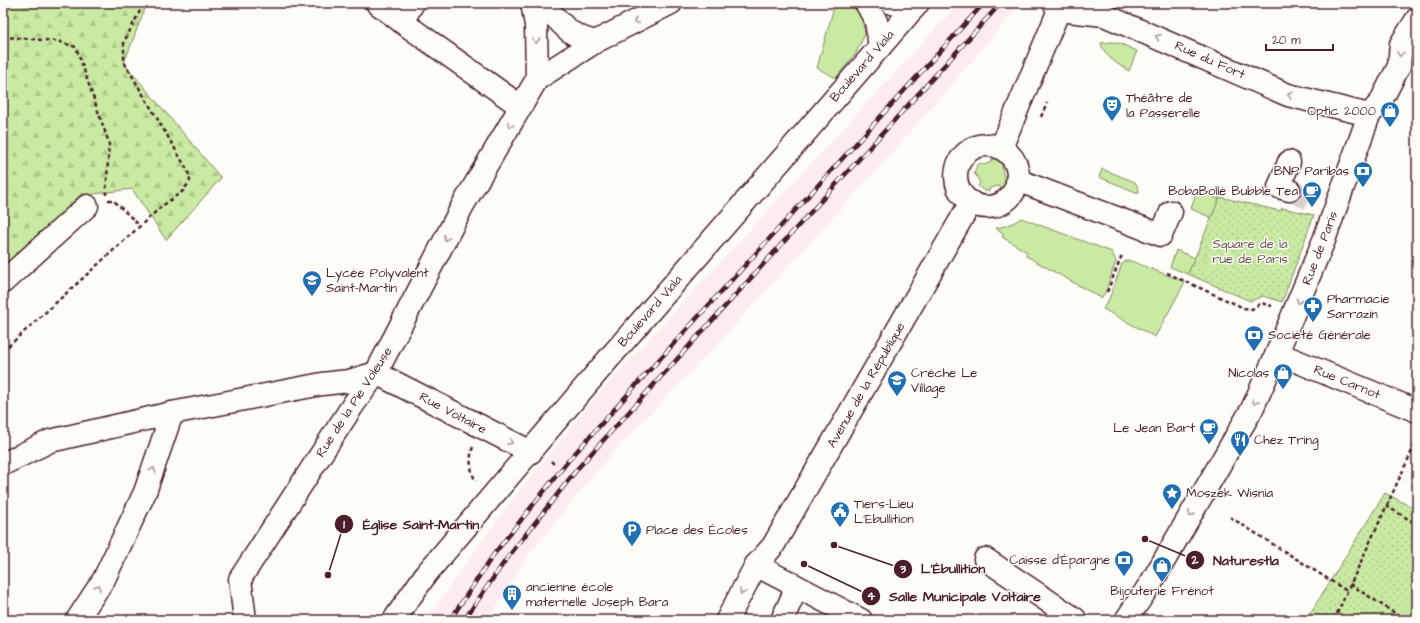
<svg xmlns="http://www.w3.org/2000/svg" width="1420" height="623" viewBox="0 0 1420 623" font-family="'Architects Daughter',sans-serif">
<defs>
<pattern id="forest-firs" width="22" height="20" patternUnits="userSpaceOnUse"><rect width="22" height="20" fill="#c8eaa2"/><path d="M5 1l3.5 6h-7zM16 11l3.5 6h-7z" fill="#adc88c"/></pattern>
<pattern id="park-dots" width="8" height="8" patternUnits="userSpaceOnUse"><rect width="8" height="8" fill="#c8eaa2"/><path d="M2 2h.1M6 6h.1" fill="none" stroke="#adc88c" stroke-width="1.8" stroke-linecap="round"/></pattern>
</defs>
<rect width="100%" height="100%" fill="#fdfcf7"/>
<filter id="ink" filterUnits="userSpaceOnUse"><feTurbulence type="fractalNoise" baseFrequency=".025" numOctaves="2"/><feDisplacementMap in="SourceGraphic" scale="8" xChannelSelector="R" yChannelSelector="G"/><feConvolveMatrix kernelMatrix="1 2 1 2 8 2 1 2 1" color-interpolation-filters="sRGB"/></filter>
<g filter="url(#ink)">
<polygon fill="#fdecef" points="959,3 1022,3 897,147 707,355 612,453 529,554 488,620 426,620 502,513 594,399"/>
<g fill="#c8eaa2" stroke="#898466">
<polygon points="835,3 850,4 861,14 865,34 856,53 836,78 817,68"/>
<path d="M1112,42L1121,44L1137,51L1129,71C1118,64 1104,57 1101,43Z"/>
<polygon points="992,159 997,160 1002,163 1003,175 1007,178 1007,181 1002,188 998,186 990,188 989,191 984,191 978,186 980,183 976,175 974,174 977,165 981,163 984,165 991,162"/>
<polygon points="1102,169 1135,182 1139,189 1138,193 1099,177"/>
<polygon points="1197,191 1219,199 1212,218 1191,209"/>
<path d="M1021,218L1112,252L1116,261L1105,293L1101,298L1026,256L1027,252L1002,237L1004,234L996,228C1006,226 1013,224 1021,218Z"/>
<polygon points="1176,250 1195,258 1188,274 1170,267"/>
<polygon points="1126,261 1131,261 1185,282 1155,337 1103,309 1109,299 1122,264"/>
</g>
<polygon fill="url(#forest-firs)" stroke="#898466" points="3,3 147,3 124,63 221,178 166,240 132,189 79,196 3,271"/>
<g fill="url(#park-dots)" stroke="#898466">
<polygon points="1220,197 1280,211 1282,208 1314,215 1282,302 1263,296 1250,301 1188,274"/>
<polygon points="1385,493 1417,510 1417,620 1306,620"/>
</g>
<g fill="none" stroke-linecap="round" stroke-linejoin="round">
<polyline stroke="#d9d0ce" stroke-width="22" stroke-dasharray="22 11" stroke-linecap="butt" points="1289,190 1319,203"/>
<g stroke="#4a1f2b" stroke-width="25">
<g id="minor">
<polyline points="377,3 402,22 520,106"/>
<polyline points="532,3 536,25 537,79"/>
<path d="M541,3C550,11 557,20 566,28C574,36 585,39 595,42"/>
<polyline points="866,3 876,21 880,47"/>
<polyline points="892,3 914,8"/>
<polyline points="1054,3 1059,10 1104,15 1288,95 1369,115"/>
<polyline points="402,22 413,3"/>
<circle cx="987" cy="176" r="31"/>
<polyline points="1001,148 1059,10"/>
<polyline points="1289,162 1279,187 1289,190"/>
<polyline points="1017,180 1161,235 1171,212"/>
<polyline points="3,282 87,206"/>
<polyline points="1277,353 1417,411"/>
<polyline points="376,373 531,452"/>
<polyline points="3,464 50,441 172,413 322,384 349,381 376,373"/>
<polyline points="985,559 1075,619"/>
<polyline points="756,565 861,620"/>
<polyline points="77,620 104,579 145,492 172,413"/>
<polyline points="245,620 240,579 353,405 376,373 463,205 537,79 595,42 671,3"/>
<polyline points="394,620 426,574 611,356 918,3"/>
<polyline points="727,620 756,565 773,546 971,202"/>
<polyline points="782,620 797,587"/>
<polyline points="1126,620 1151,583 1252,409 1277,353 1324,240 1369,115 1380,103 1399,66 1401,44 1417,19"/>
</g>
</g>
<g stroke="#4a1f2b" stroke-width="2.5" stroke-dasharray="4 3" stroke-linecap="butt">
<polyline points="3,37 57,41 76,47 109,143 106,195"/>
<polyline points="1041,117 1047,103"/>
<polyline points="108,200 113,200 140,226"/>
<polyline points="1167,273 1244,308 1252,309 1261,303 1272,306"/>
<polyline points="1107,292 1122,255"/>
<polyline points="3,351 162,206 183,191 190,181 188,171 124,62 124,42 144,3"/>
<path d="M473,447C469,456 470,473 476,481"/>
<polyline points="551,461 555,465"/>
<polyline points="1386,506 1417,524"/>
<polyline points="1230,517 1347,591"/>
<polyline points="1350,584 1405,620"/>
<polyline points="266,617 275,620"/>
<polyline points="1334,620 1417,440"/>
</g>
<use href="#minor" stroke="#fdfcf7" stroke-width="22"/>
<g stroke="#4a1f2b" stroke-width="4.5">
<g id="rail">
<polyline points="450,620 494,554 568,461 647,373 984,3"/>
<polyline points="464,620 505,561 578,468 1001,3"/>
</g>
</g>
<use href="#rail" stroke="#fdfcf7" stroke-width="3" stroke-dasharray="9" stroke-linecap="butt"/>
</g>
<defs><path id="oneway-chevron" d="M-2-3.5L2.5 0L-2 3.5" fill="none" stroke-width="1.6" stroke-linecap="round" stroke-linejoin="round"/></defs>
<g stroke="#ac999b">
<use href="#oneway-chevron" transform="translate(636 21) rotate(153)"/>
<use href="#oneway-chevron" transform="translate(1158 37) rotate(-157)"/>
<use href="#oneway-chevron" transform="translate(536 41) rotate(90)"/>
<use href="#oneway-chevron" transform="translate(1400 54) rotate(97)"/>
<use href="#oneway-chevron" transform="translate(1290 95) rotate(-162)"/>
<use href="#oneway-chevron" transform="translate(510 125) rotate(120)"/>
<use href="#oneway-chevron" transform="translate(446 238) rotate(117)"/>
<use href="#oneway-chevron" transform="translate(1299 301) rotate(112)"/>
<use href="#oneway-chevron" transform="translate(1255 402) rotate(114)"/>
<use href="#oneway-chevron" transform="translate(510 442) rotate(26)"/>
<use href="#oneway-chevron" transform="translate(153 470) rotate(-71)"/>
<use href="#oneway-chevron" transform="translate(1191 514) rotate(120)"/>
<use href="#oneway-chevron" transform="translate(98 587) rotate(-57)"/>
<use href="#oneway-chevron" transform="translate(742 592) rotate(118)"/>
</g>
</g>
<defs>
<g id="theatre-pin" transform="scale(1)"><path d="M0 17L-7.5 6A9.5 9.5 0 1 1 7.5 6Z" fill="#1f6fb2" stroke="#fdfcf7"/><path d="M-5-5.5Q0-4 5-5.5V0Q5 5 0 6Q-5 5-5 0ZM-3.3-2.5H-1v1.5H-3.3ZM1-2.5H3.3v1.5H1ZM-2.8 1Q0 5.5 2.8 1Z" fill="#fff"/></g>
<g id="shop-pin" transform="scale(1)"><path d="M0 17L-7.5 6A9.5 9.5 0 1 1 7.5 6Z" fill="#1f6fb2" stroke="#fdfcf7"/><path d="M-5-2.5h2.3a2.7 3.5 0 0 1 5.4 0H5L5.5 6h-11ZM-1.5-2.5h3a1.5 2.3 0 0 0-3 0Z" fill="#fff"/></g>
<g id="bank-pin" transform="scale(1)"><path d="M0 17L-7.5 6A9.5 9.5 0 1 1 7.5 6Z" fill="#1f6fb2" stroke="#fdfcf7"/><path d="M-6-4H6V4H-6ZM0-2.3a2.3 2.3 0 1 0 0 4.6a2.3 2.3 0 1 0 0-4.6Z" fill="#fff"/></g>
<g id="cafe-pin" transform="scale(1)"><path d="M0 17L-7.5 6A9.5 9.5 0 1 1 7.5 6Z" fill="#1f6fb2" stroke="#fdfcf7"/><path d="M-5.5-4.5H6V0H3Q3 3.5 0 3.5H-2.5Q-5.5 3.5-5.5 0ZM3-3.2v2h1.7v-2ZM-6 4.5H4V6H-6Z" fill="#fff"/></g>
<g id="school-pin" transform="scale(1)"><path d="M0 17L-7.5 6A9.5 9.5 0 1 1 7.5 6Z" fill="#1f6fb2" stroke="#fdfcf7"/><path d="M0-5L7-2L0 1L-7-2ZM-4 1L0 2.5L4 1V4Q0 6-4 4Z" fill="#fff"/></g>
<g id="pharmacy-pin" transform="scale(1)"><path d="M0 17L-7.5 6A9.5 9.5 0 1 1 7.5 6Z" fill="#1f6fb2" stroke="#fdfcf7"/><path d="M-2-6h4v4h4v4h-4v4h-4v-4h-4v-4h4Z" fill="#fff"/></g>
<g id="restaurant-pin" transform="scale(1)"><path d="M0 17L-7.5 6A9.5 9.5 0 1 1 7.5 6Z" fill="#1f6fb2" stroke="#fdfcf7"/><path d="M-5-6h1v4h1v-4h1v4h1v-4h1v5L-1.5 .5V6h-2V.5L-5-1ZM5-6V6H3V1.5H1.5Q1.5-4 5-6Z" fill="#fff"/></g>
<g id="sight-pin" transform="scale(1)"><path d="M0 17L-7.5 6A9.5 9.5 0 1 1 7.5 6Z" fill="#1f6fb2" stroke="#fdfcf7"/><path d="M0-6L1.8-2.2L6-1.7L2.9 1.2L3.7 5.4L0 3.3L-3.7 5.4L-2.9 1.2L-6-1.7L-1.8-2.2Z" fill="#fff"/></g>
<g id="civic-pin" transform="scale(1)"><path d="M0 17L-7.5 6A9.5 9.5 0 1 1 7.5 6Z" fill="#1f6fb2" stroke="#fdfcf7"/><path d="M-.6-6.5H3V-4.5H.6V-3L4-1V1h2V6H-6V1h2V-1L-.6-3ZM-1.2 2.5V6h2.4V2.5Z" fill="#fff"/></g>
<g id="parking-pin" transform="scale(1)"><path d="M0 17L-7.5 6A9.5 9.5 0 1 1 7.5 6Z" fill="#1f6fb2" stroke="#fdfcf7"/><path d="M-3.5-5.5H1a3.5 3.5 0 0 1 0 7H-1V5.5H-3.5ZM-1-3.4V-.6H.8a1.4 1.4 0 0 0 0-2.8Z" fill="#fff"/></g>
<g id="building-pin" transform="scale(1)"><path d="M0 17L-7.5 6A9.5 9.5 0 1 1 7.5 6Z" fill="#1f6fb2" stroke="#fdfcf7"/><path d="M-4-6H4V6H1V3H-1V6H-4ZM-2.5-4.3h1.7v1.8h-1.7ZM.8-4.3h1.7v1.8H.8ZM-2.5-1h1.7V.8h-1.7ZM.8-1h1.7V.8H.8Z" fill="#fff"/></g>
</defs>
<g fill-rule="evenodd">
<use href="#theatre-pin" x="1112" y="105"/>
<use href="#shop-pin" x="1390" y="111"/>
<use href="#bank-pin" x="1363" y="171"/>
<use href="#cafe-pin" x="1312" y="191"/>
<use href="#school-pin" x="312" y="280"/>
<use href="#pharmacy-pin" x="1313" y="306"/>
<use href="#bank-pin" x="1254" y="335"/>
<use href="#shop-pin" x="1283" y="373"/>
<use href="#school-pin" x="897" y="380"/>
<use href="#cafe-pin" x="1209" y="428"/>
<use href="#restaurant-pin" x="1240" y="440"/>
<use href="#sight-pin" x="1172" y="493"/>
<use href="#civic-pin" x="840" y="511"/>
<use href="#parking-pin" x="632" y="530"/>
<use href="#bank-pin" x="1124" y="560"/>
<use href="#shop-pin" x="1162" y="566"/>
<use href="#building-pin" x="512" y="594"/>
</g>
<g text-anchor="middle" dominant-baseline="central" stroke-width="3" stroke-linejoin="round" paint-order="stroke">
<g font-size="13" fill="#4a1f2b" stroke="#fdfcf7">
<text transform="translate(1210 60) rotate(24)">Rue du Fort</text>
<text transform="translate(862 66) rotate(-49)">Boulevard Viala</text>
<text transform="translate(1320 248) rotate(-69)">Rue de Paris</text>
<text transform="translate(650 311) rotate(-49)">Boulevard Viala</text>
<text transform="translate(1347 382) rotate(22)">Rue Carnot</text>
<text transform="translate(866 385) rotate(-60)">Avenue de la République</text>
<text transform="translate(354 402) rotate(-57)">Rue de la Pie Voleuse</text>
<text transform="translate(453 413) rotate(28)">Rue Voltaire</text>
</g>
<g font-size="13" fill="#4a1f2b" stroke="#fdfcf7" text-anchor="start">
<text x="1126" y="98">Théâtre de<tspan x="1126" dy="15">la Passerelle</tspan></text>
<text x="1376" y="111" text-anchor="end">Optic 2000</text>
<text x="1349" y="171" text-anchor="end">BNP Paribas</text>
<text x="1298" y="191" text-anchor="end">BobaBollé Bubble Tea</text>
<text x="326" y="273">Lycée Polyvalent<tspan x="326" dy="15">Saint-Martin</tspan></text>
<text x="1327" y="299">Pharmacie<tspan x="1327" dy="15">Sarrazin</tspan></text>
<text x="1268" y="335">Société Générale</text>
<text x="911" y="373">Crèche Le<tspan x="911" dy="15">Village</tspan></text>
<text x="1269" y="373" text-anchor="end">Nicolas</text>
<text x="1195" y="428" text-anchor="end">Le Jean Bart</text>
<text x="1254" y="440">Chez Tring</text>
<text x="1186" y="493">Moszek Wisnia</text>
<text x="854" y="504">Tiers-Lieu<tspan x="854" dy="15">L'Ebullition</tspan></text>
<text x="646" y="530">Place des Écoles</text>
<text x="1110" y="560" text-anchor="end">Caisse d'Épargne</text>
<text x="526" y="587">ancienne école<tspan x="526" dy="15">maternelle Joseph Bara</tspan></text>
<text x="1162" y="591" text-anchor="middle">Bijouterie Frénot</text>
</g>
<g font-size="13" fill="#6a5249" stroke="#fdfcf7">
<text x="1250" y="244">Square de la<tspan x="1250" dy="15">rue de Paris</tspan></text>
</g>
</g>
<path fill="none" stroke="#4a1f2b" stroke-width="1.5" d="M328 575L344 524M1145 539L1195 560M834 545L903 569M804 564L871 596"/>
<g fill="#4a1f2b" stroke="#fdfcf7" stroke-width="1.5">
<circle cx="328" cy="575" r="4"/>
<circle cx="1145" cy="539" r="4"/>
<circle cx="834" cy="545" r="4"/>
<circle cx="804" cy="564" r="4"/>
<circle cx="344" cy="524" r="10"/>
<circle cx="1195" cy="560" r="10"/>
<circle cx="903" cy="569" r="10"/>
<circle cx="871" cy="596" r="10"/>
</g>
<g font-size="12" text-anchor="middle" font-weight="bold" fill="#fff">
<text x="344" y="528">1</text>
<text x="1195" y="564">2</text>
<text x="903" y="573">3</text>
<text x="871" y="600">4</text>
</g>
<g font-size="14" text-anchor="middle" font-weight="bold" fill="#4a1f2b" stroke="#fdfcf7" stroke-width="3" stroke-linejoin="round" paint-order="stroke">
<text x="421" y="529">Église Saint-Martin</text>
<text x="1246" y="565">Naturestla</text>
<text x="953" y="573">L’Ébullition</text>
<text x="965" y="601">Salle Municipale Voltaire</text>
</g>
<rect width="1420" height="623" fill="none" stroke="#fdfcf7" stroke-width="16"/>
<rect x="8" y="8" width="1404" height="607" fill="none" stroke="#4a1f2b" stroke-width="1.5" filter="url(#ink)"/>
<path d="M1266 44v6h67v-6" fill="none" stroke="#4a1f2b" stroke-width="2"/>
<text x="1272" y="44" font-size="12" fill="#4a1f2b" stroke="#fdfcf7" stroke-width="3" paint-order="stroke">20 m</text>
</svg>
